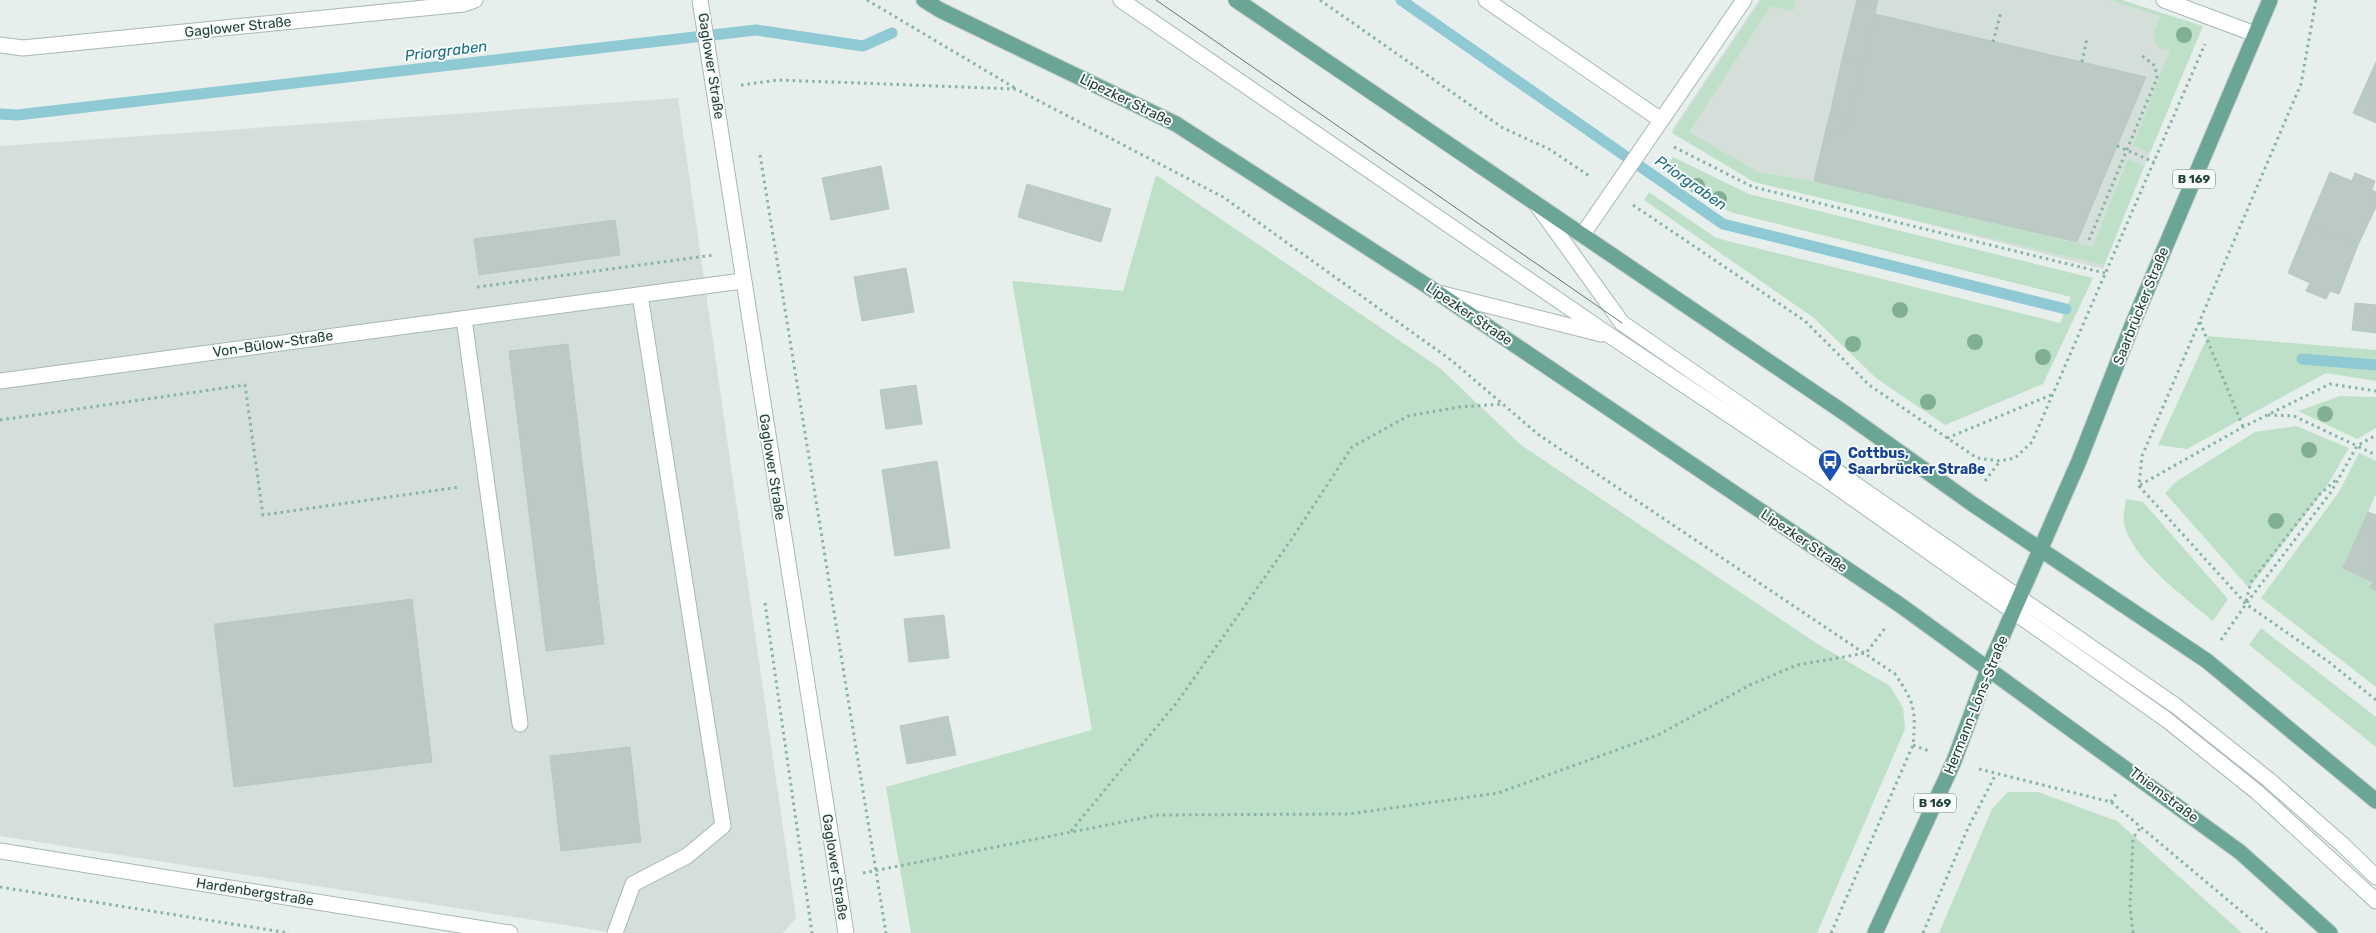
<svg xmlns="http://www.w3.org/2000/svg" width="2376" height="933" viewBox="0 0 2376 933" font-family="Rubik,sans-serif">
<rect width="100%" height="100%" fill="#e6efeb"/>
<g fill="#d4dfda">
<polygon points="1759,0 2123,0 2201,27 2103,269 1755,180 1672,130"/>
<polygon points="678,98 796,918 783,933 615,933 0,836 0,146"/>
</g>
<g fill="#bfe0c8">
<polygon points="1761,0 1796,0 1793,11 1771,6 1689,132 1758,172 1814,181 2093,247 2128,159 2144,166 2104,265 1754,182 1672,133"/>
<polygon points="2111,0 2121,0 2203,26 2150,153 2133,146 2170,50 2160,48 2154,41 2154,33 2160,16"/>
<polygon points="1673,157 1749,194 2093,278 2043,384 1945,425 1876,378 1814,318 1644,200 1649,192 1716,238 2060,323 2071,297 1730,212 1663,172"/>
<polygon points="1156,175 1440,368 1521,445 1816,643 1890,686 1903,708 1905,729 1817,933 911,933 886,787 1092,730 1012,281 1123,291"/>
<polygon points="2208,336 2376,350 2376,381 2326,373 2187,449 2158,445"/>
<polygon points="2340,396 2376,397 2376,428 2357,439 2298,411"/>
<polygon points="2296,426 2349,448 2325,489 2249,588 2165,493 2177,481 2255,432"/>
<polygon points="2359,453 2376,461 2376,494 2343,568 2373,582 2370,588 2376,591 2376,687 2261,598 2339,492"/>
<path d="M2126,499L2143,502L2228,599L2213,621C2187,599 2129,557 2124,522C2123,515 2125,506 2126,499Z"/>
<polygon points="2261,628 2376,717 2376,747 2249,645"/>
<polygon points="2008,792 2038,792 2117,821 2242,933 1939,933 1992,809"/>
</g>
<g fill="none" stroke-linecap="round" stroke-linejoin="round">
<g stroke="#8ec9d4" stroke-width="11">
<polyline points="1401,0 1723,224 2066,309"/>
<polyline points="0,114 17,115 756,30 863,46 892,33"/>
<polyline points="2302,359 2376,365"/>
</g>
</g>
<g fill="#bbcac4" stroke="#b8c9c2">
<polygon points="1857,0 1878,0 1863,65 1842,60"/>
<polygon points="1875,14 2146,77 2077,242 1814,181 1826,129 1846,134"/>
<polygon points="1842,60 1863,65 1850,118 1830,114"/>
<polygon points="2376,62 2376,123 2353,113"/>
<polygon points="1830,114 1850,118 1846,134 1826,129"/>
<polygon points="881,166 889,209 831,220 822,178"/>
<polygon points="2330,172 2352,181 2355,173 2375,181 2372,190 2376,192 2376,207 2358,245 2308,224"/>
<polygon points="1027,184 1111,209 1101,242 1018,217"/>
<polygon points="615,220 620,255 479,275 474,239"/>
<polygon points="2308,224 2358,245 2339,294 2330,291 2326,299 2306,291 2310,283 2288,273"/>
<polygon points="906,268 914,312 862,321 854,277"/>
<polygon points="2355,303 2376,305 2376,333 2352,330"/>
<polygon points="568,344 604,644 546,651 509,351"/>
<polygon points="916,385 922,424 886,429 880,390"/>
<polygon points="937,461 950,548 895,556 882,470"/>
<polygon points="2368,512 2376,515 2376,591 2370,588 2373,582 2343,568"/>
<polygon points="412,599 432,762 234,787 214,624"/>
<polygon points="944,615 949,658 909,662 904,619"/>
<polygon points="948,716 956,755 907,764 900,726"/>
<polygon points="630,747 641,842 561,851 550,756"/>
</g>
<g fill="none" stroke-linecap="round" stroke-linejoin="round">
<g stroke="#a8b8b2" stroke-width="17">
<g id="minor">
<polyline points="700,0 846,933"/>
<polyline points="1121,0 1612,337 1830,482 2167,720 2257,792 2376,901"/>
<polyline points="1486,0 1661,120"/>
<polyline points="2164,0 2255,34"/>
<polyline points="0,45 23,48 464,4 475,0"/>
<polyline points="1537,205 1622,323 2176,706 2269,780 2343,845 2376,877"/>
<polyline points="1583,234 1744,0"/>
<polyline points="1439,293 1601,334"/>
<polyline points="464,319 520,724"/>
<polyline points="0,381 742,281"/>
<polyline points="0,851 510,933"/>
<polyline points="615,933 633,884 687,856 723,826 640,295"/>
</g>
</g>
<g stroke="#c2cac8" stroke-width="17">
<g id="major">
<polyline points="924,0 940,10 1176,124 1432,289 1900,605 2240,852 2330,933"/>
<polyline points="1236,0 1846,414 1971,503 2207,661 2376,801"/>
<polyline points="1875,933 1954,761 1988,669 2079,461 2133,323 2270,0"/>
</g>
</g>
<g stroke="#86b3a5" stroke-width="3" stroke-dasharray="2.5 4" stroke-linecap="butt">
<polyline points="867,0 1015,88"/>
<polyline points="1320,0 1503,128 1549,149 1591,177"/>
<polyline points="2316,0 2301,84 2142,456 2139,486 2246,604 2329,662 2376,700"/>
<polyline points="1993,42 2001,12"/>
<polyline points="2082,62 2087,38"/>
<path d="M741,85L778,80L1016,89L1223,197L1451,360L1539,435L1895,674C1915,703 1916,710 1913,745L1831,933"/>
<polyline points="2117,146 2154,162"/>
<polyline points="1674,147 1753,187 2105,273"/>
<polyline points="760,155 886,933"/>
<polyline points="1633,205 1805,321 1869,385 1977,458 2000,461 2015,458 2032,442 2205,44"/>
<polyline points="2089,240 2157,78 2155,66 2140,54"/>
<polyline points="477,287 714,255"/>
<polyline points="2200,322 2243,427"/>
<polyline points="2268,415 2294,416 2376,455"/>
<polyline points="0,420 245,385 263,515 460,487"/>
<polyline points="1947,438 2051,395"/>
<polyline points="1985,481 2000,461"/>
<polyline points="2140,485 2243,427 2330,384 2376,391"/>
<polyline points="2246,601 2251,582 2319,495 2337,479"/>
<polyline points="765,603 812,933"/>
<polyline points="2221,640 2246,604 2331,492 2357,446 2376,435"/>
<polyline points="1913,745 1929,751"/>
<polyline points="1979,769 2111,802 2267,933"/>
<polyline points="2111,802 2116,794"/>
<polyline points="1071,831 1178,701 1291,540 1352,447 1408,416 1459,407 1503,404"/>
<polyline points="863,873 1158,815 1349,814 1498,793 1658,735 1750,685 1797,665 1866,653 1886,627"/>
<polyline points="0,887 289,933"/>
<polyline points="1923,933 1968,828 1996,774"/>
<polyline points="2133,933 2130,906 2133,838 2141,827"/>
</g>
<use href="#minor" stroke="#fff" stroke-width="15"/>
<use href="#major" stroke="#6aa596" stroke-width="15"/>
<polyline stroke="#5f7d75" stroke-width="1" points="1156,0 1622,323"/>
</g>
<g fill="#80af93">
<circle cx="2184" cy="35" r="8"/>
<circle cx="1697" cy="186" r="8"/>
<circle cx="1719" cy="199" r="8"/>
<circle cx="1900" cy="310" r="8"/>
<circle cx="1975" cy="342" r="8"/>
<circle cx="1853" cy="344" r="8"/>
<circle cx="2043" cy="357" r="8"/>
<circle cx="1928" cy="402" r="8"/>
<circle cx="2325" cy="414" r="8"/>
<circle cx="2309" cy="450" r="8"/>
<circle cx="2276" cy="521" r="8"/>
</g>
<defs>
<g id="bus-pin" transform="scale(1.25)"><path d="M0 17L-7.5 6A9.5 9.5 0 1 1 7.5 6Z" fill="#1a4fb4" stroke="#f7fbf9"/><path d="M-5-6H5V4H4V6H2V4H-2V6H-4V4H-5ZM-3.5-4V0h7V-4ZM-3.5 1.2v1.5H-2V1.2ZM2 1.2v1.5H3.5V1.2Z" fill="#fff"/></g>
</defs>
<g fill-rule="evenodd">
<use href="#bus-pin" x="1830" y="461"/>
</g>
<g text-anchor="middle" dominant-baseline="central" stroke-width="4" stroke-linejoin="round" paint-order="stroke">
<g fill="#f7fbf9" stroke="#637a73" stroke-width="1">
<rect x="2173" y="169.5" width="42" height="19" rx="4"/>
<rect x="1914" y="793.5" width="42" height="19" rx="4"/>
</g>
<g font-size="12" font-weight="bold" fill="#24423a">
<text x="2194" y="179">B 169</text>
<text x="1935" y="803">B 169</text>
</g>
<g font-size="14" fill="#24423a" stroke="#f7fbf9">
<text transform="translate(238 27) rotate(-6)">Gaglower Straße</text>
<text transform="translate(711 66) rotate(81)">Gaglower Straße</text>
<text transform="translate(1126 100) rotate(26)">Lipezker Straße</text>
<text transform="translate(2141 306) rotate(-68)">Saarbrücker Straße</text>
<text transform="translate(1469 314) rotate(34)">Lipezker Straße</text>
<text transform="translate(273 344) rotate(-8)">Von-Bülow-Straße</text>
<text transform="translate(772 467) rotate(81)">Gaglower Straße</text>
<text transform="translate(1804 541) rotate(34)">Lipezker Straße</text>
<text transform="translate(1976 705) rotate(-68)">Hermann-Löns-Straße</text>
<text transform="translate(2164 795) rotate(37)">Thiemstraße</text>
<text transform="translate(835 867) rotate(81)">Gaglower Straße</text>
<text transform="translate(255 892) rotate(9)">Hardenbergstraße</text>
</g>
<g font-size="14" font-weight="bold" fill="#164399" stroke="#f7fbf9" text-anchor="start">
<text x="1848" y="453">Cottbus,<tspan x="1848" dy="16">Saarbrücker Straße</tspan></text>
</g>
<g font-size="15" font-style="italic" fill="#1c6f80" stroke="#f7fbf9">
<text transform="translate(446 51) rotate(-7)">Priorgraben</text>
<text transform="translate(1691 183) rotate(35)">Priorgraben</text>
</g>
</g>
</svg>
